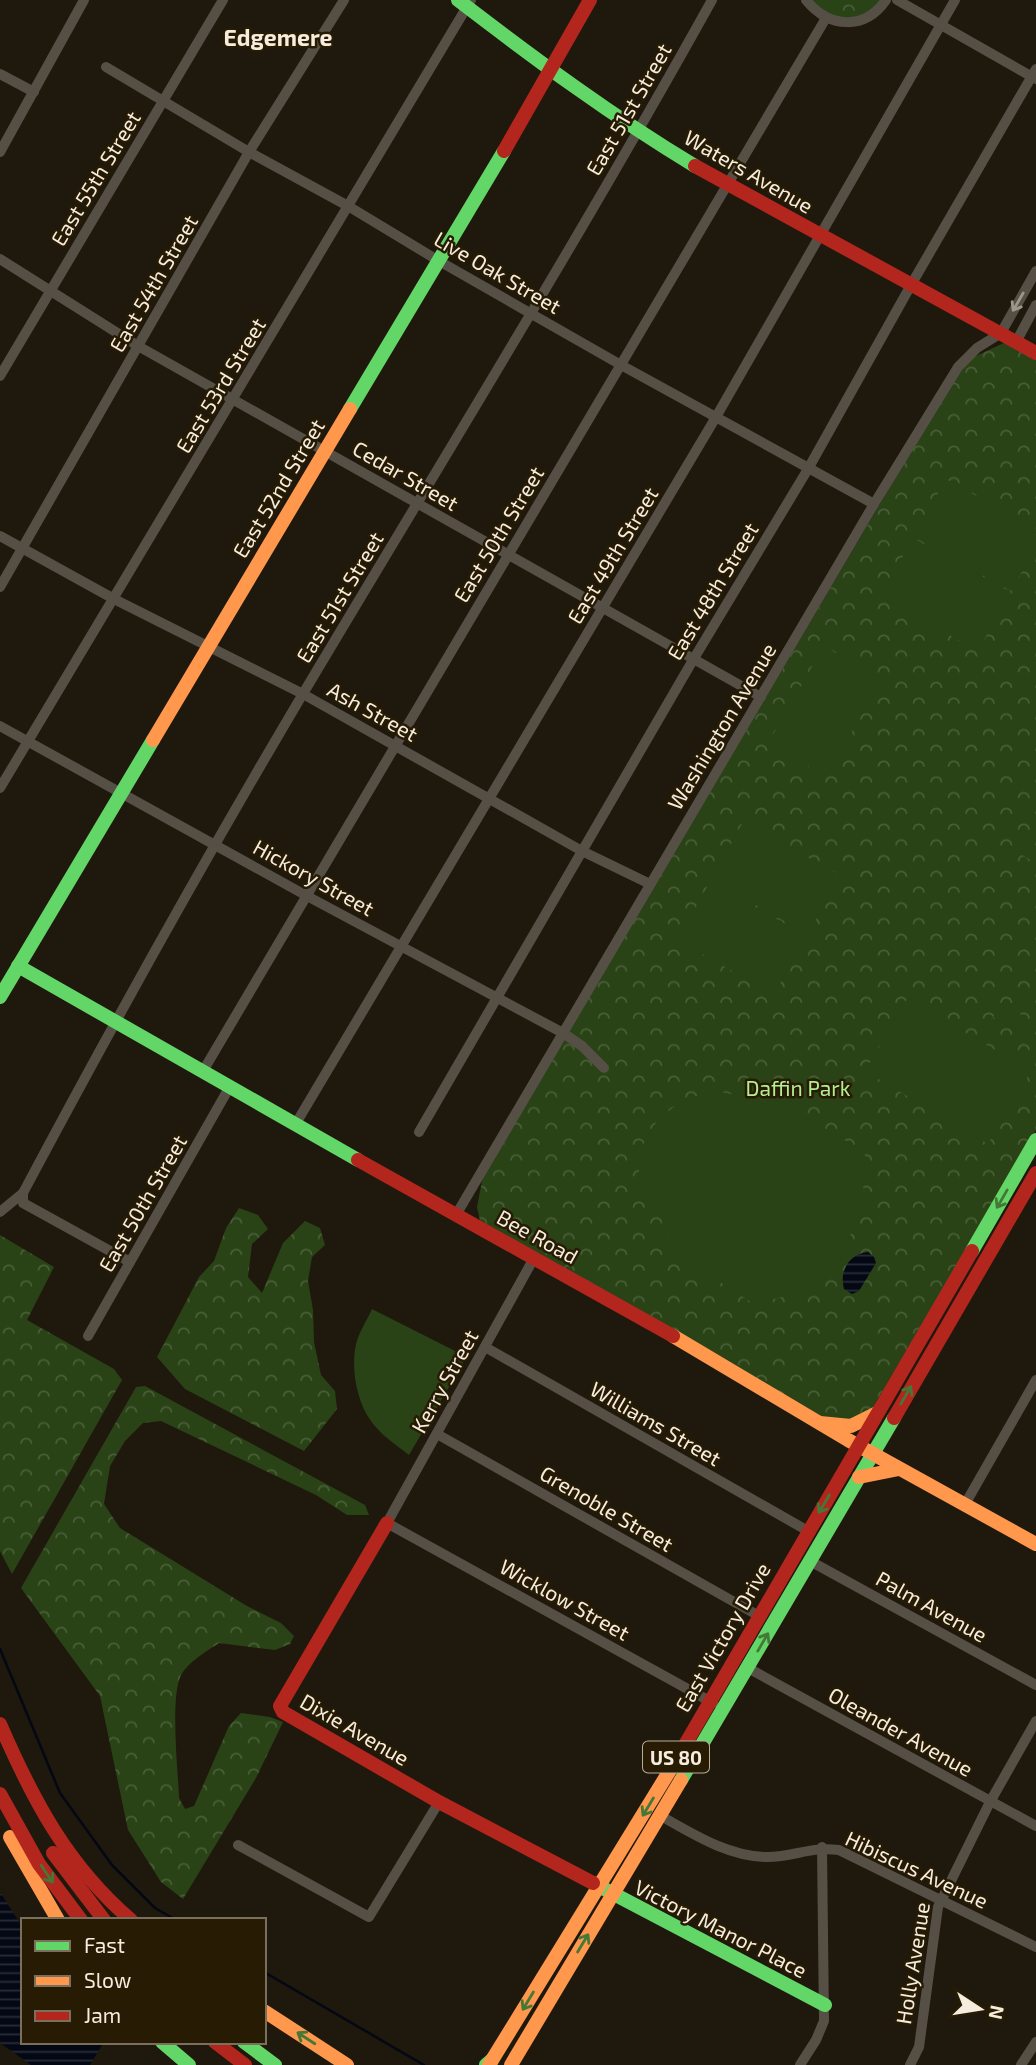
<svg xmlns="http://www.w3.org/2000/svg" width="1036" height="2065" viewBox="0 0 1036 2065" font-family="'Exo 2',sans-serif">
<defs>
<pattern id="forest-crowns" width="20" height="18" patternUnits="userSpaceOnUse" patternTransform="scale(1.75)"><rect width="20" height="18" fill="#294316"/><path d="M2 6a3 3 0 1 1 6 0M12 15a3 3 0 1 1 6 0" fill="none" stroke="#495e37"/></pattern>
<pattern id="water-rules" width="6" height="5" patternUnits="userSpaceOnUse" patternTransform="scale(1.75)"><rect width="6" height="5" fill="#030814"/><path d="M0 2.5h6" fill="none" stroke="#282c36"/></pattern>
</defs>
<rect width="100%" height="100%" fill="#1f180c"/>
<g fill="url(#forest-crowns)">
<polygon points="806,0 886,0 871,15 837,21"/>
<polygon points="1006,342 1036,359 1036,1130 872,1409 844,1424 808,1412 480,1221 477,1207 483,1176 948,389 965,361"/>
<polygon points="239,1208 258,1215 268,1229 252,1244 248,1277 262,1293 283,1243 305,1221 320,1228 325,1245 312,1257 308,1281 313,1310 314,1342 321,1375 335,1391 337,1409 304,1451 185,1389 157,1357 199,1277 214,1261 226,1228"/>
<polygon points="0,1235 54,1267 27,1320 114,1369 122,1380 12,1574 0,1551"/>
<path d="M145,1386L365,1505L369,1515H347L316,1495L161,1421L143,1423L125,1441L110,1466L104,1504L120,1528L247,1606L281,1623L294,1636L290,1644L275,1650L219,1643C207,1651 188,1662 181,1675C170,1697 178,1771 179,1798L185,1809L194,1806L229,1726L241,1713L270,1717L283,1722L256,1778L183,1899L161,1882L128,1830L100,1696L21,1588L136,1387Z"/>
</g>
<g fill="#294316">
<polygon points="946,479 1036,529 1036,547 1011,591 914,537"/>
<polygon points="913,538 1010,592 978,651 881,597"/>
<polygon points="824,646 882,680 826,776 768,743"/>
<polygon points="743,822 840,875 808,934 711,880"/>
<polygon points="1024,840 1036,847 1036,863 1017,852"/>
<polygon points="710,882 807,936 774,994 677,940"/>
<polygon points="907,999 1031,1071 988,1144 865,1071"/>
<polygon points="1002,1002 1026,1018 1017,1032 993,1017"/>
<path d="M743,1082L865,1152L862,1215L820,1287L754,1304L664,1245L673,1227C666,1220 655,1212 650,1204C621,1160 653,1109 697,1096C702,1094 708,1091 713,1091C720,1091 728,1094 735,1095Z"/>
<path d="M372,1309L461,1354L463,1363L409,1455C395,1444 378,1433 369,1418C356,1398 351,1367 356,1344C359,1332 367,1320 372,1309Z"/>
</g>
<g fill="url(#water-rules)">
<path d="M868,1252L874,1257L876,1263L859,1291L852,1294L844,1289C839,1271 849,1254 868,1252Z"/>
<polygon points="0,1892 23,1928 23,2042 104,2042 90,2065 31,2065 0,2043"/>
</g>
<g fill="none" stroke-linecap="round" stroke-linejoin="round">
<g stroke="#030814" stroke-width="2.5">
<polyline points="0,1649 60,1793 112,1865 155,1908 176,1920"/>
<polyline points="264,1972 424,2065"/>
</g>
<g stroke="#554f45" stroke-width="10">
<path d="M806,0C829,28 864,31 886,0"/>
<polyline points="897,0 1036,79"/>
<polyline points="106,67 249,152 348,206 439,261 621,365 874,504"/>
<polyline points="0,74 34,92"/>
<polyline points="0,152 84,0"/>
<polyline points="0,259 138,346 761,697"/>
<polyline points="1016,342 1036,305"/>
<polyline points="0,376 223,0"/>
<polyline points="0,536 114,599 303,694 582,851 650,884"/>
<polyline points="0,587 249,152 344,0"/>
<polyline points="0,726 307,896 563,1033 582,1046 604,1068"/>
<polyline points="0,788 471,0"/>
<polyline points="203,1071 826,18"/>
<polyline points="295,1125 716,417 955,0"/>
<polyline points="419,1132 693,660 808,469 911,285 1036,69"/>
<polyline points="23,1193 23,1203 130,1262"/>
<path d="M0,1212L23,1193C113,1024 206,857 304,692C441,462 582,234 712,0"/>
<polyline points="456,1215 874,504 958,367 977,348 1001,333 1036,271"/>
<polyline points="534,1258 387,1523 713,1703"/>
<polyline points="88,1336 229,1088"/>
<polyline points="485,1347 808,1531"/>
<polyline points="437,1434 759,1616"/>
<polyline points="964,1506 1036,1380"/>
<polyline points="810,1561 1036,1685"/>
<polyline points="748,1668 1036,1826"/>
<path d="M661,1816C693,1834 729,1857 768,1857C794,1857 811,1846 839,1850L1036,1947"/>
<polyline points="238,1845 369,1917 439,1802"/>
<polyline points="800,2065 816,2040 824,2021 822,1847"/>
<polyline points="910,2065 919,2047 938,1907 990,1802 1036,1721"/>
<polyline points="1021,2065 1036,2042"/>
</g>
<g stroke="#63d668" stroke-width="14">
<path d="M458,0C535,59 612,116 695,166"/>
<polyline points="350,409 504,151"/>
<polyline points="18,966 358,1160"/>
<polyline points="0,997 153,740"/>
<polyline points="972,1251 1036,1140"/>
<polyline points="681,1780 894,1418"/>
<polyline points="593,1883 825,2005"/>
<polyline points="162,2042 189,2065"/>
<polyline points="244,2042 275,2065"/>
<polyline points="486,2065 492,2060"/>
</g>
<g stroke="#ff974d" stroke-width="14">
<polyline points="153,740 350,409"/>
<polyline points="673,1336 848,1440 1036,1544"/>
<polyline points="820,1423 851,1426 877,1413"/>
<polyline points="859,1477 899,1469"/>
<polyline points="10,1837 58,1920"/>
<polyline points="264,2011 347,2065"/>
<polyline points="489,2065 675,1762"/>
<polyline points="511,2065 681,1780"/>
</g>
<g stroke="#b3261e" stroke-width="14">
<polyline points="504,151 590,0"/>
<polyline points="695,166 1036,353"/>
<polyline points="358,1160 673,1336"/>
<polyline points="894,1418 1036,1173"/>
<polyline points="387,1523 280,1706 283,1712 439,1802 593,1883"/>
<path d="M0,1724C33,1800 67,1865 131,1920"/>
<polyline points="675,1762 972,1251"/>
<polyline points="0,1794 39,1864 81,1920"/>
<polyline points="53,1853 104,1920"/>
<polyline points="215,2042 245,2065"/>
</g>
</g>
<defs><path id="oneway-shaft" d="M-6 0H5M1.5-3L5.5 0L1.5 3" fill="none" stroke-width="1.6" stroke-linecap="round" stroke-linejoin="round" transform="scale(1.75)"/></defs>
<use stroke="#9d968a" href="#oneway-shaft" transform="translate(1018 302) rotate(120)"/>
<g stroke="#457836">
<use href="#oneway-shaft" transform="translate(1002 1199) rotate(120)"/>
<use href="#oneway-shaft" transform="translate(906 1395) rotate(-60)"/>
<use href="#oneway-shaft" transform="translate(824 1504) rotate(121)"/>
<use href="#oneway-shaft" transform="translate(763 1642) rotate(-60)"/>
<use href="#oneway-shaft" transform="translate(648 1807) rotate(121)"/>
<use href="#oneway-shaft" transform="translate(47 1874) rotate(56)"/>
<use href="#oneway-shaft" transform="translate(583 1943) rotate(-59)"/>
<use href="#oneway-shaft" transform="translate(528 2001) rotate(121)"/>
<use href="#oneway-shaft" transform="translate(306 2038) rotate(-147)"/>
</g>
<g text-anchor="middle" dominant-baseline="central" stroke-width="5" stroke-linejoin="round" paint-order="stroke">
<rect fill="#271b04" stroke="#b8ae9d" stroke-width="2" x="643" y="1741.5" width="66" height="31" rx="5"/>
<g font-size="19" font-weight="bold" fill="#f6eddf">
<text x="676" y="1757">US 80</text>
</g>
<g font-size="21" fill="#f6eddf" stroke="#271b04">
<text transform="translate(628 109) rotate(-60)">East 51st Street</text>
<text transform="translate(749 171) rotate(30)">Waters Avenue</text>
<text transform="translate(95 178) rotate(-59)">East 55th Street</text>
<text transform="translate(498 272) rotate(30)">Live Oak Street</text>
<text transform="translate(153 283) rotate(-60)">East 54th Street</text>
<text transform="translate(220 385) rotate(-59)">East 53rd Street</text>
<text transform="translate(406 475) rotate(30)">Cedar Street</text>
<text transform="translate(278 488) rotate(-59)">East 52nd Street</text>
<text transform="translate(498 534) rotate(-59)">East 50th Street</text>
<text transform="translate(612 555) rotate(-59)">East 49th Street</text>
<text transform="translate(712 591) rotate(-59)">East 48th Street</text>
<text transform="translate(339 597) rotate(-59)">East 51st Street</text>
<text transform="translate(373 711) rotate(29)">Ash Street</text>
<text transform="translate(721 726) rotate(-59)">Washington Avenue</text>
<text transform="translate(314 877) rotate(29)">Hickory Street</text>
<text transform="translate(142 1203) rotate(-60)">East 50th Street</text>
<text transform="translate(538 1236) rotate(29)">Bee Road</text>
<text transform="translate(444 1381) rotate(-61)">Kerry Street</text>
<text transform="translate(656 1423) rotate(30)">Williams Street</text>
<text transform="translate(607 1508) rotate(30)">Grenoble Street</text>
<text transform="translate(565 1599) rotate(29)">Wicklow Street</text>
<text transform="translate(932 1606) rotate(29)">Palm Avenue</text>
<text transform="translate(722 1637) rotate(-60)">East Victory Drive</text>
<text transform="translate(355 1729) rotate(30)">Dixie Avenue</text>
<text transform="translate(901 1731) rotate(29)">Oleander Avenue</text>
<text transform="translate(917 1869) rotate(25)">Hibiscus Avenue</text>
<text transform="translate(721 1928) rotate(27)">Victory Manor Place</text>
<text transform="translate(912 1963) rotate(-81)">Holly Avenue</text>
</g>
<g font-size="21" fill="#b1ef92" stroke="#271b04">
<text x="798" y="1087">Daffin Park</text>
</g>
<g font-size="23" font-weight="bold" fill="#f6eddf" stroke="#271b04">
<text x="278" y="37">Edgemere</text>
</g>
</g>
<rect x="21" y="1918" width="245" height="126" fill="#271b04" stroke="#7a6f5c" stroke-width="2"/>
<rect x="35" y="1941" width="35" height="10" fill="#63d668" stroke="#7a6f5c" stroke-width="2"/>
<text x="84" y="1953" font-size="21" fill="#f6eddf">Fast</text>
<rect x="35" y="1976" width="35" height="10" fill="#ff974d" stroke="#7a6f5c" stroke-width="2"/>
<text x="84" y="1988" font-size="21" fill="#f6eddf">Slow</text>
<rect x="35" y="2011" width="35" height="10" fill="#b3261e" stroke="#7a6f5c" stroke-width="2"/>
<text x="84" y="2023" font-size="21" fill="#f6eddf">Jam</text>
<g transform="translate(980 2009) rotate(102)" stroke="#271b04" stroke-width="5" paint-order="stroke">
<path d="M0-5L12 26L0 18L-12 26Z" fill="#f6eddf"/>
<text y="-10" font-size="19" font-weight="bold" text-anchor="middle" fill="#f6eddf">N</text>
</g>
</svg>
